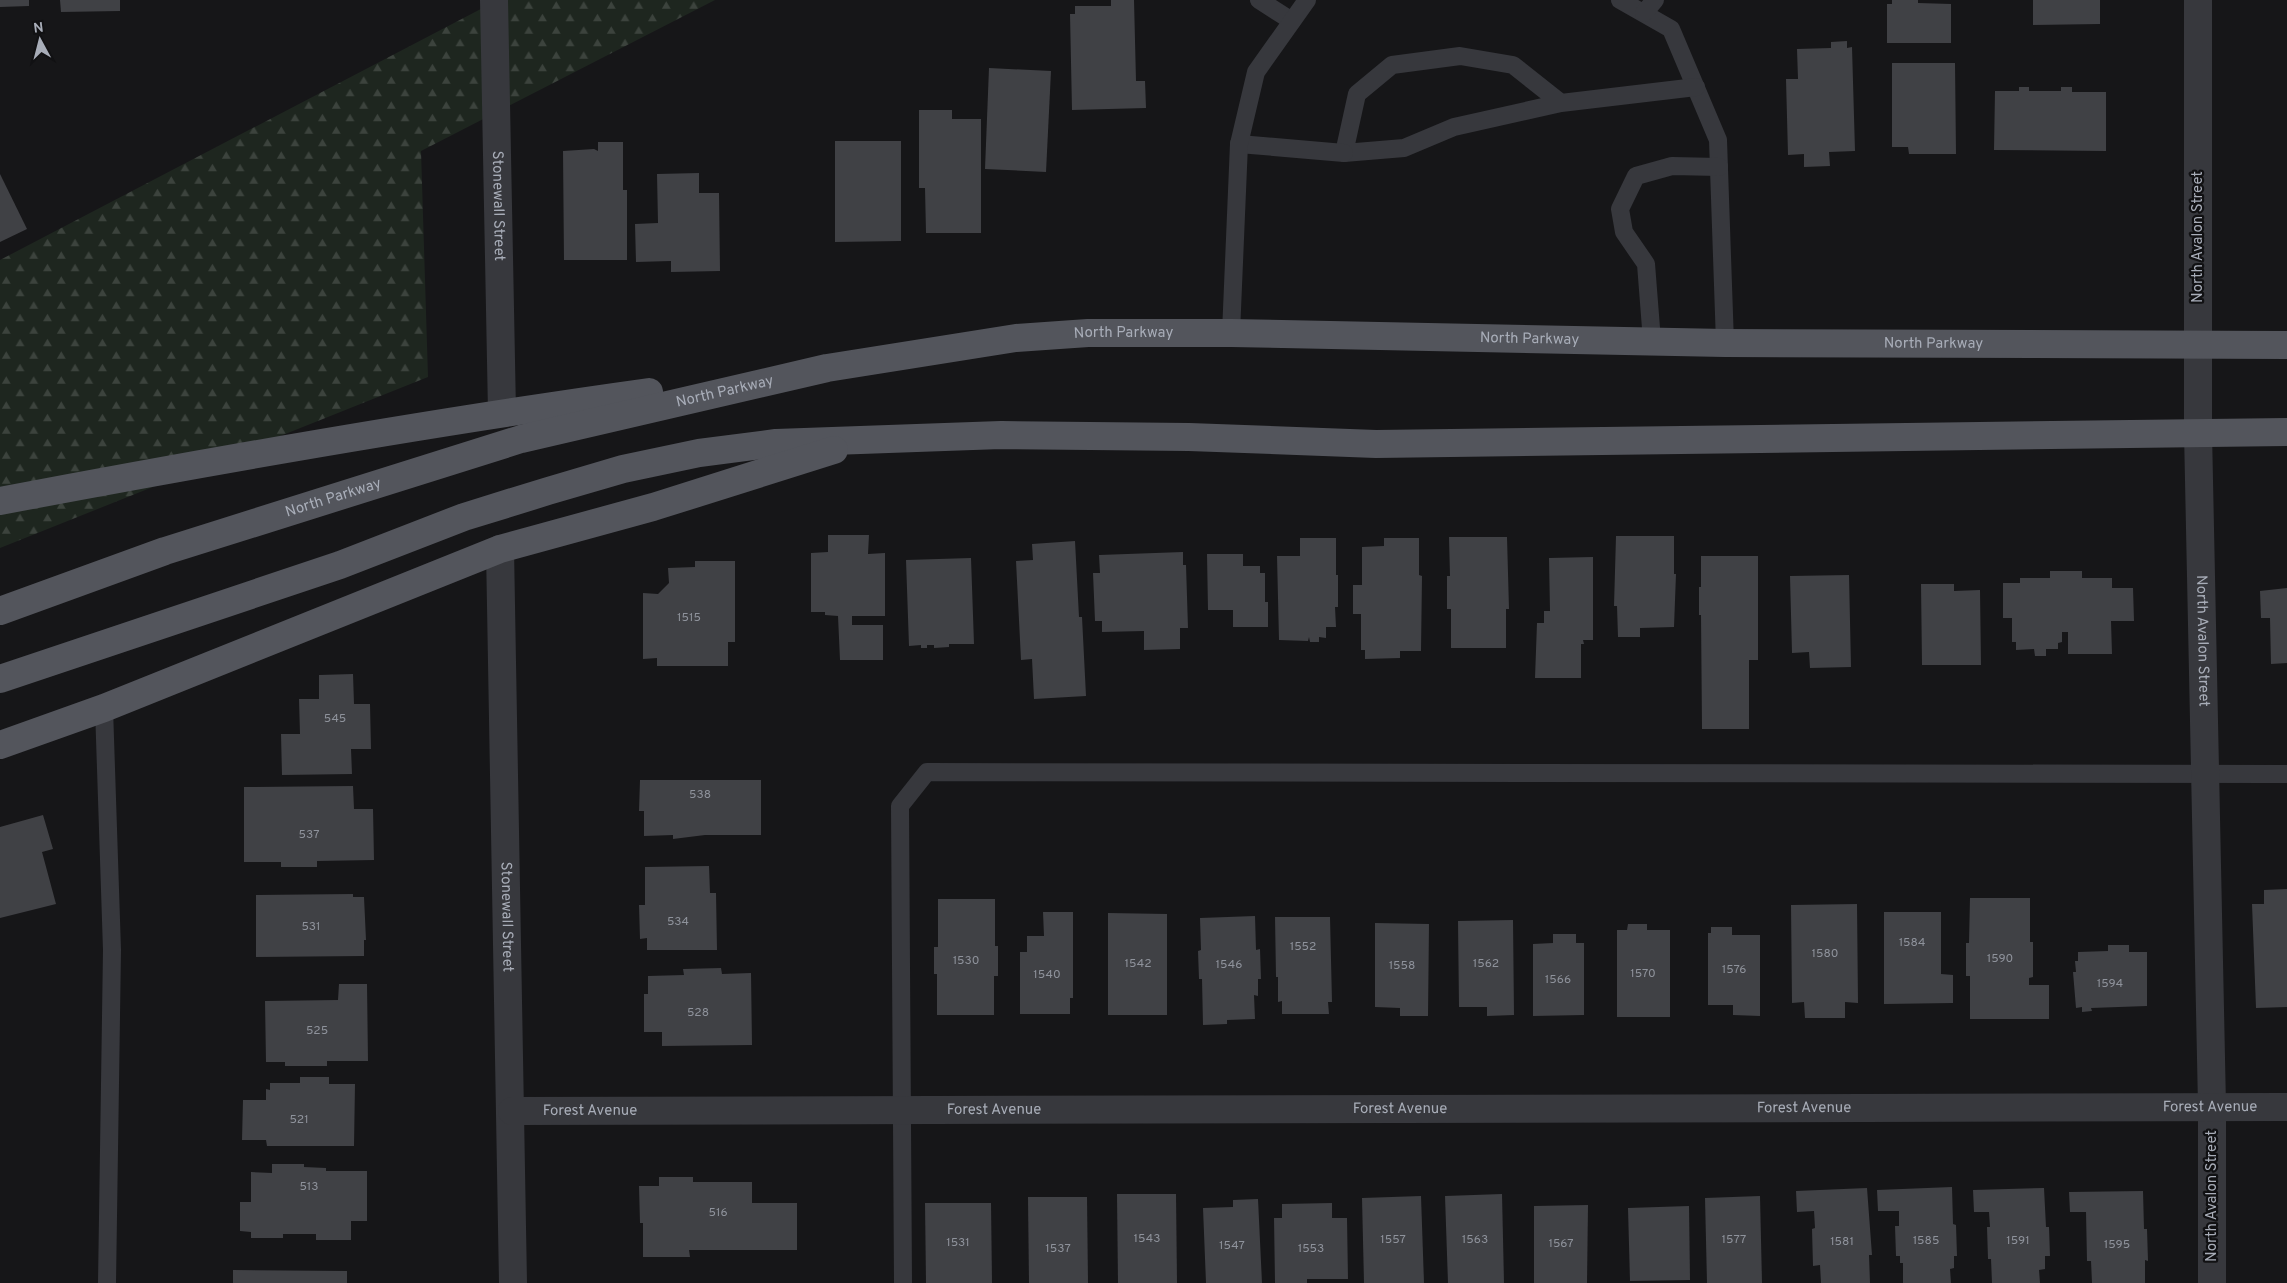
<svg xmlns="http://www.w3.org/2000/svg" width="2287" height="1283" viewBox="0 0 2287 1283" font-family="Overpass,sans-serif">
<defs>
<pattern id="forest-firs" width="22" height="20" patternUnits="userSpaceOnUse" patternTransform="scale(1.25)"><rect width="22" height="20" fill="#1e261f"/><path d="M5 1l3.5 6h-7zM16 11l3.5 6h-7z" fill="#3c433d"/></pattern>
</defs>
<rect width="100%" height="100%" fill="#161618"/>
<polygon fill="url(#forest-firs)" points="498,0 715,0 421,151 428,377 0,548 0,260"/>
<g fill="#404145">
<polygon points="0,0 29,0 29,6 0,7"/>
<polygon points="60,0 120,0 120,11 61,12"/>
<polygon points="1111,0 1134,0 1136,81 1145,81 1146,108 1072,110 1070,14 1075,14 1075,6 1111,6"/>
<polygon points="1892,0 1918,0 1918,3 1951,4 1951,43 1887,43 1887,4 1892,4"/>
<polygon points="2033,0 2100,0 2100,24 2033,25"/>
<polygon points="1847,41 1847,48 1852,47 1855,151 1829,152 1830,166 1804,167 1804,154 1788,155 1786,79 1798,79 1797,49 1831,48 1831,42"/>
<polygon points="1892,63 1955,63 1956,154 1909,154 1908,147 1892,147"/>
<polygon points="989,68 1051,71 1046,172 985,169"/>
<polygon points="2019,87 2029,87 2029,91 2061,91 2061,87 2072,87 2072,92 2106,92 2106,151 1994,150 1995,91 2019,91"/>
<polygon points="919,110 952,110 952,119 981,119 981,233 926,233 925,188 919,188"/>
<polygon points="835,141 901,141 901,241 835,242"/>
<polygon points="598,142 623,142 623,190 627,190 627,260 564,260 563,151 594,149 598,151"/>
<polygon points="699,173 699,193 719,193 720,271 671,272 671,261 636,262 635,224 658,223 657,174"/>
<polygon points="0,174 27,229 0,242"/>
<polygon points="828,535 869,535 868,554 885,553 885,616 852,616 852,625 883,625 883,660 840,660 838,616 825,615 825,612 811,612 811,553 828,552"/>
<polygon points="1616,536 1674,536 1674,574 1676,574 1674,627 1640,628 1640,637 1618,637 1617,606 1614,606"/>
<polygon points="1449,537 1507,537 1509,609 1506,609 1506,648 1451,648 1451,609 1447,609 1447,576 1450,576"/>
<polygon points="1300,538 1336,538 1336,575 1338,575 1338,607 1335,607 1336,627 1326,627 1326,638 1319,637 1319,642 1310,642 1309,637 1308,641 1279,640 1277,556 1300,556"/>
<polygon points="1384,538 1419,538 1419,575 1422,576 1421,651 1400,651 1400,658 1365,659 1365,650 1361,650 1361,614 1353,614 1353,585 1362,585 1362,547 1384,546"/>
<polygon points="1075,541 1079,617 1082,617 1086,696 1034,699 1032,659 1021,660 1016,561 1033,560 1032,544"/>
<polygon points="1183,552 1183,565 1186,565 1188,628 1180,628 1180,649 1144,650 1144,631 1102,632 1102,621 1095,621 1093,573 1100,573 1099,555"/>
<polygon points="1207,554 1243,554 1243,566 1260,566 1260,573 1265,573 1265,602 1268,602 1268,627 1233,627 1233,610 1208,610"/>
<polygon points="1701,556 1758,556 1758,660 1749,660 1749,729 1702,729 1701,615 1699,615 1699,587 1701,587"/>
<polygon points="1593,557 1593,640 1583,640 1584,644 1581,644 1581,678 1535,678 1537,623 1544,623 1544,611 1550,611 1549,558"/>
<polygon points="971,558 974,644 949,644 949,647 934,648 934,645 927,645 927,648 921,648 921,645 909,646 906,560"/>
<polygon points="695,561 735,561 735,642 728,642 728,666 657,666 657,658 643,659 643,593 658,594 669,583 668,568 695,567"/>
<polygon points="2050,571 2082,571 2082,578 2112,578 2112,588 2133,588 2134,621 2111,621 2112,654 2068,654 2068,632 2062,632 2062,642 2058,643 2058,649 2046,649 2046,656 2035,656 2034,649 2016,650 2016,642 2012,642 2012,618 2003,618 2003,583 2020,583 2020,578 2050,578"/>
<polygon points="1849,575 1851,667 1810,668 1809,652 1792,653 1790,576"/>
<polygon points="1921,584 1954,584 1954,591 1980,590 1981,665 1922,665"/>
<polygon points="2287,588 2287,663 2271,664 2270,618 2261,618 2260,591"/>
<polygon points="353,674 354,704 370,704 371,749 351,749 352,774 282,775 281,734 300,734 299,699 319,699 319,675"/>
<polygon points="640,780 761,780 761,835 705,835 673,839 673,835 644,836 644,811 639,811"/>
<polygon points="353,786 354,809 373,809 374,860 317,861 317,867 281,867 281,862 244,862 244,787"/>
<polygon points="43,815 53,849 42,852 56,904 0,918 0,827"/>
<polygon points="709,866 710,893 716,893 717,950 647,950 647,938 640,939 639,905 645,905 645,867"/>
<polygon points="2287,889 2287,1007 2256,1008 2252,904 2264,904 2264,890"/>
<polygon points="353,894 353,897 364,897 366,940 364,940 364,956 256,957 256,895"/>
<polygon points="1970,898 2030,898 2030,942 2033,942 2033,977 2029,978 2029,985 2049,985 2049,1019 1970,1019 1970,976 1966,976 1966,943 1969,943"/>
<polygon points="938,899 995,899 995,946 998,946 998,976 994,976 994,1015 937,1015 937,974 934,974 934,947 938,947"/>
<polygon points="1857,904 1858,1003 1845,1002 1845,1018 1805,1018 1804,1002 1792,1003 1791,905"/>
<polygon points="1043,912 1073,912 1073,998 1070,998 1070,1014 1020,1014 1020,952 1027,952 1027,936 1044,936"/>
<polygon points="1884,912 1941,912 1941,974 1953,975 1953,1003 1884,1004"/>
<polygon points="1108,913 1167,914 1167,1015 1108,1015"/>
<polygon points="1255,916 1256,950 1260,949 1261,979 1258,979 1258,996 1254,995 1255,1019 1227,1020 1227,1024 1203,1025 1202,979 1199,979 1198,951 1201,950 1200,918"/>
<polygon points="1275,917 1330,917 1332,1002 1328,1002 1329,1014 1282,1014 1282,1001 1278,1002 1278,977 1276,977"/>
<polygon points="1513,920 1514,1015 1487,1016 1487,1007 1459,1007 1458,921"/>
<polygon points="1375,923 1429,924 1428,1016 1400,1016 1400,1008 1375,1007"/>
<polygon points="1628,924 1647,924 1647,930 1670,930 1670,1017 1617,1017 1617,930 1627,930"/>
<polygon points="1711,927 1732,927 1732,935 1760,935 1760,1016 1733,1015 1733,1005 1708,1005 1708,933 1711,933"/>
<polygon points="1553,934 1576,934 1576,943 1584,943 1584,1015 1533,1016 1533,944 1553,943"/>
<polygon points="2108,945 2129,945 2129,952 2147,952 2147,1006 2091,1008 2092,1011 2082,1012 2082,1007 2076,1008 2073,972 2076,972 2075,961 2078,961 2078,952 2108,951"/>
<polygon points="721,968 722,974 751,973 752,1045 662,1046 662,1032 644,1032 644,994 648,994 648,976 684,975 683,969"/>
<polygon points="339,984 367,984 368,1061 327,1061 327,1066 285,1066 285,1062 266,1062 265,1001 338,1000"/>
<polygon points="300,1077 329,1077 329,1084 355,1084 354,1146 267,1146 266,1140 242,1140 243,1100 266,1100 266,1089 270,1090 270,1083 300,1083"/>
<polygon points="272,1164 304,1164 304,1167 326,1168 326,1171 367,1171 367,1221 351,1221 351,1240 316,1240 316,1234 283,1234 283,1238 251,1238 251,1232 240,1231 240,1202 251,1202 251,1172 272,1173"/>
<polygon points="659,1177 693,1177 693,1182 752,1182 752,1203 797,1203 797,1250 689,1250 690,1257 643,1257 643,1223 640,1223 639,1186 659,1186"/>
<polygon points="1952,1187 1953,1224 1956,1225 1957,1256 1954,1256 1954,1268 1950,1269 1951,1283 1903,1283 1903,1263 1900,1263 1900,1256 1896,1256 1895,1226 1899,1226 1899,1211 1878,1211 1877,1190"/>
<polygon points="1867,1188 1872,1255 1869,1255 1870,1283 1821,1283 1820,1265 1813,1266 1812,1229 1815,1228 1814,1211 1797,1212 1796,1191"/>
<polygon points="2044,1188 2046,1227 2049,1227 2050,1256 2045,1256 2045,1269 2039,1270 2040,1283 1992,1283 1991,1259 1988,1259 1987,1227 1990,1227 1989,1212 1974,1212 1973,1190"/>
<polygon points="2143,1191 2144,1229 2147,1229 2148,1261 2145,1260 2145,1283 2092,1283 2091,1261 2087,1261 2086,1212 2070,1212 2069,1192"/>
<polygon points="1117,1194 1176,1194 1177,1283 1118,1283"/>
<polygon points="1502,1194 1504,1283 1448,1283 1445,1196"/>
<polygon points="1421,1196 1424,1283 1364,1283 1362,1198"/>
<polygon points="1760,1196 1762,1283 1707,1283 1705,1198"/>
<polygon points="1028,1197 1087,1197 1088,1283 1029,1283"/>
<polygon points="1258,1199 1262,1283 1206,1283 1203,1208 1233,1207 1233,1200"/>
<polygon points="925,1203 991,1203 992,1283 926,1283"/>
<polygon points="1332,1203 1332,1218 1347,1218 1348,1279 1307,1279 1307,1283 1275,1283 1274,1218 1282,1218 1282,1204"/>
<polygon points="1588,1205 1587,1283 1534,1283 1534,1206"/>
<polygon points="1689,1206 1690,1280 1630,1281 1628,1208"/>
<polygon points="233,1270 347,1271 347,1283 233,1283"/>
</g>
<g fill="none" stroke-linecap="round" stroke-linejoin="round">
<g stroke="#37383d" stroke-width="18">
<polyline points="1259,0 1292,21"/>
<polyline points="1620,0 1671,29 1718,140 1725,343"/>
<polyline points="1644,13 1655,0"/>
<polyline points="1561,103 1513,65 1460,56 1392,65 1357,94 1344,153 1404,148 1454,127 1561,103 1696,87"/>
<polyline points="1239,144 1344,153"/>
<polyline points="1231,333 1239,144 1256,72 1307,0"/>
<polyline points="1652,341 1646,264 1624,232 1620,209 1636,176 1672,166 1719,167"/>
<polyline points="104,708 112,950 107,1283"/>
<polyline points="903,1283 900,806 927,772 2287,774"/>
</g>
<g stroke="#37383d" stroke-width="28">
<path id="s1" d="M494,0L502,412"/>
<path id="s2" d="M2198,0V432L2212,1106V1283"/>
<path id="s3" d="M500,549L513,1283"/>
<path id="s4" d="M512,1111L2287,1107"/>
</g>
<g stroke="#53555c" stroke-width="28">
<path d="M0,501C216,460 432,422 649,392"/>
<path id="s5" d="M0,611L165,551L521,439L827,368L1016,338L1088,333H1231L1725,343L2287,345"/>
<polyline points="0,679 340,565 464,517 548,491 623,469 699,453 776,443 1001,435 1189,437 1376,444 2287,432"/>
<polyline points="0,745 104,708 500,549 653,507 834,450"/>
</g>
</g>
<g text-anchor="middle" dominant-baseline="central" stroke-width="4.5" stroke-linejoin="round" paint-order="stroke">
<g font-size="12" fill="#8e929b">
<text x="689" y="618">1515</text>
<text x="335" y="719">545</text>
<text x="700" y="795">538</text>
<text x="309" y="835">537</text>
<text x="678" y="922">534</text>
<text x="311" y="927">531</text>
<text x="1912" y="943">1584</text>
<text x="1303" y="947">1552</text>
<text x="1825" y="954">1580</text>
<text x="2000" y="959">1590</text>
<text x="966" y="961">1530</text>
<text x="1138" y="964">1542</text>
<text x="1486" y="964">1562</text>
<text x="1229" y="965">1546</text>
<text x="1402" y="966">1558</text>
<text x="1734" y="970">1576</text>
<text x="1643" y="974">1570</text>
<text x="1047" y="975">1540</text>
<text x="1558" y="980">1566</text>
<text x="2110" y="984">1594</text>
<text x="698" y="1013">528</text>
<text x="317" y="1031">525</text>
<text x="299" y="1120">521</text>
<text x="309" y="1187">513</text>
<text x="718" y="1213">516</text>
<text x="1147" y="1239">1543</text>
<text x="1393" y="1240">1557</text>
<text x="1475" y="1240">1563</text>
<text x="1734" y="1240">1577</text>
<text x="1926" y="1241">1585</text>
<text x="2018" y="1241">1591</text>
<text x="1842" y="1242">1581</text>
<text x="958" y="1243">1531</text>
<text x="1561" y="1244">1567</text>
<text x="2117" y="1245">1595</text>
<text x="1232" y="1246">1547</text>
<text x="1058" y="1249">1537</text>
<text x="1311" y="1249">1553</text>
</g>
<g font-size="15" fill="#a8adb8" stroke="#111113">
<text stroke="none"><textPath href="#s1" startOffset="206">Stonewall Street</textPath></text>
<text transform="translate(2198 237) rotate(-90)">North Avalon Street</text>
<text stroke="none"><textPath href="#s5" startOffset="1162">North Parkway</textPath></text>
<text stroke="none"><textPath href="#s5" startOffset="1568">North Parkway</textPath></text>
<text stroke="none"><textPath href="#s5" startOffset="1972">North Parkway</textPath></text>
<text stroke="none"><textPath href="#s5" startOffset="758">North Parkway</textPath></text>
<text stroke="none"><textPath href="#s5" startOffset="352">North Parkway</textPath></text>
<text stroke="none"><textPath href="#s2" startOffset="641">North Avalon Street</textPath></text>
<text stroke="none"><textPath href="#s3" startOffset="368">Stonewall Street</textPath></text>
<text stroke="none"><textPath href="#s4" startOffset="1698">Forest Avenue</textPath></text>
<text stroke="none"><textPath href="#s4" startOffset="1292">Forest Avenue</textPath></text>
<text stroke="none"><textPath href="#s4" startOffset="888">Forest Avenue</textPath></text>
<text stroke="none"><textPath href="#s4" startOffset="482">Forest Avenue</textPath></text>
<text stroke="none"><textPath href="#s4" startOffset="78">Forest Avenue</textPath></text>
<text transform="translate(2212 1196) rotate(-90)">North Avalon Street</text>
</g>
</g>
<g transform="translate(40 40) rotate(353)" stroke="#111113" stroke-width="4" paint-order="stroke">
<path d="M0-4L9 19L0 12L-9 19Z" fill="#a8adb8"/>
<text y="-8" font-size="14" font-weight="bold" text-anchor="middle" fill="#a8adb8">N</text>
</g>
</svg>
